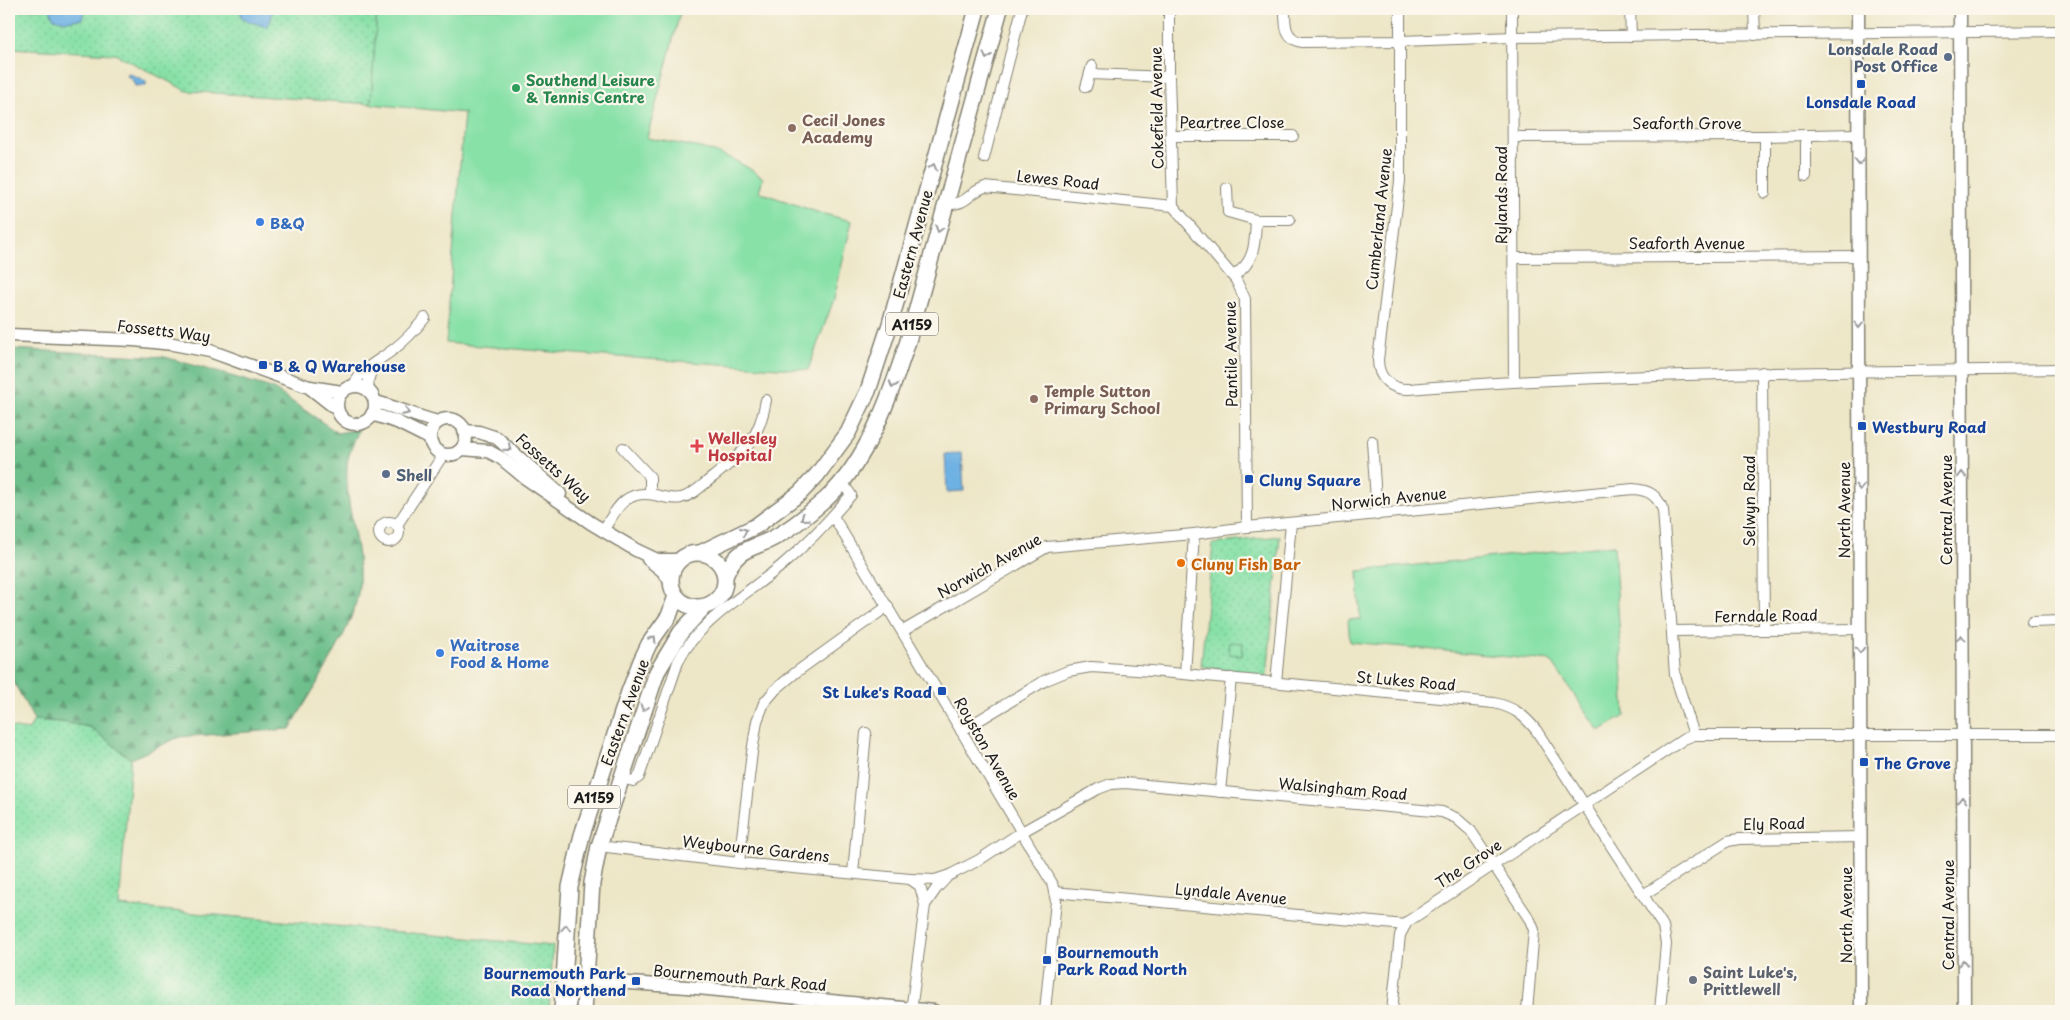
<svg xmlns="http://www.w3.org/2000/svg" width="2070" height="1020" viewBox="0 0 2070 1020" font-family="'Playpen Sans',sans-serif">
<defs>
<pattern id="grass-dots" width="8" height="8" patternUnits="userSpaceOnUse" patternTransform="scale(1.25)"><rect width="8" height="8" fill="#88e1a7"/><path d="M2 2h.1M6 6h.1" fill="none" stroke="#75c08f" stroke-width="1.8" stroke-linecap="round"/></pattern>
<pattern id="forest-firs" width="22" height="20" patternUnits="userSpaceOnUse" patternTransform="scale(1.25)"><rect width="22" height="20" fill="#6ebf8c"/><path d="M5 1l3.5 6h-7zM16 11l3.5 6h-7z" fill="#5a9a72"/></pattern>
</defs>
<rect width="100%" height="100%" fill="#fbf7ec"/>
<filter id="ink" filterUnits="userSpaceOnUse"><feTurbulence type="fractalNoise" baseFrequency=".02" numOctaves="2"/><feDisplacementMap in="SourceGraphic" scale="10" xChannelSelector="R" yChannelSelector="G"/><feConvolveMatrix kernelMatrix="1 2 1 2 8 2 1 2 1" color-interpolation-filters="sRGB"/></filter>
<filter id="wash" filterUnits="userSpaceOnUse"><feTurbulence type="fractalNoise" baseFrequency=".0096" numOctaves="4" result="noise"/><feDisplacementMap in="SourceGraphic" scale="20" xChannelSelector="R" yChannelSelector="G"/><feGaussianBlur stdDeviation="1.12" result="paint"/><feColorMatrix in="noise" values="0 0 0 0 0 0 0 0 0 0 0 0 0 0 0 0 0 1.4 0 .05"/><feComposite in="paint" operator="in"/></filter>
<g filter="url(#wash)">
<rect width="100%" height="100%" fill="#ede6c7"/>
<g fill="url(#grass-dots)" stroke="#527e62">
<polygon points="9,9 377,9 371,104 187,91 115,54 9,48"/>
<polygon points="1280,536 1267,677 1201,666 1213,544"/>
<polygon points="34,720 61,722 90,727 131,759 119,906 553,946 549,1011 9,1011 9,727 29,730"/>
</g>
<path fill="url(#forest-firs)" stroke="#456e54" d="M9,349L165,357L272,388L338,433L359,429C355,440 348,454 347,465C344,506 362,545 359,586C356,627 311,691 290,729L179,737L131,759L90,727L61,722L34,720L9,673Z"/>
<g fill="#88e1a7" stroke="#527e62">
<path d="M377,9H681L647,138C695,147 723,148 763,178L759,192L820,213L852,221L834,299L808,370L576,354L446,343L464,113L371,104Z"/>
<polygon points="1614,545 1625,716 1599,731 1551,661 1350,642 1348,620 1360,619 1358,571"/>
<polygon points="1230,642 1243,643 1242,655 1229,654"/>
</g>
<g fill="#6eb1e3" stroke="#456680">
<polygon points="50,9 85,9 82,19 66,21 53,18"/>
<polygon points="240,9 273,9 271,20 266,27 242,19"/>
<polygon points="128,73 146,81 146,85 135,86 132,79 127,76"/>
<polygon points="962,453 964,491 947,492 945,454"/>
</g>
</g>
<g filter="url(#ink)">
<g fill="none" stroke-linecap="round" stroke-linejoin="round">
<g stroke="#848172" stroke-width="12">
<g id="minor">
<polyline points="1169,9 1169,77 1173,206"/>
<path d="M1285,9C1285,23 1284,39 1302,42L1400,41L1514,37L2061,31"/>
<path d="M1400,9V181L1378,360C1378,378 1391,390 1409,389C1626,372 1844,372 2061,369"/>
<polyline points="1512,9 1514,381"/>
<polyline points="1630,9 1631,36"/>
<polyline points="1754,9 1755,35"/>
<polyline points="1090,74 1169,77"/>
<polyline points="1086,87 1092,66"/>
<polyline points="1806,135 1806,176"/>
<polyline points="1170,136 1293,136"/>
<polyline points="1765,136 1765,193"/>
<polyline points="1514,137 1765,136 1859,134"/>
<polyline points="984,158 1022,9"/>
<polyline points="1227,188 1228,212 1256,220 1290,220"/>
<path d="M946,204C969,205 967,193 985,187L1173,206"/>
<polyline points="1173,206 1236,280 1245,299 1247,527"/>
<polyline points="1515,258 1859,256"/>
<path d="M1233,276C1255,263 1255,244 1256,220"/>
<polyline points="1762,372 1764,630"/>
<path d="M353,386C365,365 376,363 394,349C406,340 415,330 425,318"/>
<polyline points="368,390 369,377 376,362"/>
<polyline points="1372,441 1377,515"/>
<polyline points="623,448 650,477 650,494"/>
<polyline points="833,516 1052,883 1056,901 1045,1011"/>
<circle cx="389" cy="532" r="10"/>
<polyline points="397,525 443,455"/>
<path d="M603,531C616,509 625,489 655,495C664,497 671,500 681,498C694,495 703,484 713,477C744,452 759,441 766,400"/>
<polyline points="2032,622 2061,621"/>
<path d="M903,631L1047,547L1194,534L1247,527L1633,489C1649,490 1657,495 1663,510L1675,675L1694,735"/>
<polyline points="1672,631 1860,629"/>
<polyline points="1185,674 1194,534"/>
<polyline points="1276,682 1291,523"/>
<path d="M961,731L1046,680L1068,671L1091,667L1151,671L1494,703C1513,707 1524,715 1536,730L1663,926L1666,944L1660,1011"/>
<path d="M621,778L633,781L639,777L678,662C697,622 747,594 781,566C807,544 829,521 851,495L841,480"/>
<polyline points="1220,792 1231,678"/>
<polyline points="599,846 739,863 910,879 920,886 925,905"/>
<polyline points="739,863 752,752 757,721 764,703 775,690 795,673 888,606"/>
<polyline points="853,873 866,733"/>
<polyline points="910,879 935,880 947,876"/>
<polyline points="1054,892 1405,925"/>
<polyline points="1643,895 1728,841 1739,839 1861,837"/>
<polyline points="911,1011 925,905 936,889 948,876 979,860 1020,833 1098,789 1111,784 1125,783 1433,811 1442,812 1456,818 1471,831 1530,920 1534,930 1527,1011"/>
<polyline points="1392,1011 1400,935 1407,922 1684,739 1694,735 2061,735"/>
</g>
</g>
<g stroke="#848172" stroke-width="15">
<g id="tertiary">
<polyline points="1858,9 1861,1011"/>
<polyline points="1960,9 1964,1011"/>
<polyline points="9,335 134,340 173,344 210,351 309,387 337,409"/>
<circle cx="356" cy="405" r="19"/>
<polyline points="310,387 342,392"/>
<path d="M375,402C397,407 416,417 438,422"/>
<polyline points="372,414 397,422 429,438"/>
<circle cx="448" cy="437" r="18"/>
<polyline points="464,431 479,432 497,438 560,494"/>
<polyline points="462,449 488,451 501,458 524,477 591,523 636,550 657,560 679,560"/>
<polyline points="648,559 663,571 671,582"/>
<path d="M565,960C567,973 574,979 586,980L687,987L934,1011"/>
<polyline points="568,1011 573,984 579,979"/>
</g>
</g>
<g stroke="#848172" stroke-width="18">
<g id="primary">
<circle cx="698" cy="580" r="27"/>
<polyline points="700,553 756,526 800,493 817,475 848,433 868,391 890,324 977,9"/>
<path d="M725,576C738,545 752,551 777,536C795,526 810,513 826,499C868,461 891,394 908,341L1000,9"/>
<polyline points="562,1011 570,887 582,835 629,692 641,661 649,644 669,616 676,596"/>
<polyline points="584,1011 592,883 599,846 657,672 681,632 704,607"/>
</g>
</g>
<use href="#minor" stroke="#fff" stroke-width="10"/>
<use href="#tertiary" stroke="#fff" stroke-width="12"/>
<use href="#primary" stroke="#fff" stroke-width="15"/>
</g>
<defs><path id="oneway-chevron" d="M-2-3.5L2.5 0L-2 3.5" fill="none" stroke-width="1.6" stroke-linecap="round" stroke-linejoin="round" transform="scale(1.25)"/></defs>
<g stroke="#999">
<use href="#oneway-chevron" transform="translate(987 56) rotate(106)"/>
<use href="#oneway-chevron" transform="translate(1859 162) rotate(90)"/>
<use href="#oneway-chevron" transform="translate(933 167) rotate(-75)"/>
<use href="#oneway-chevron" transform="translate(939 229) rotate(106)"/>
<use href="#oneway-chevron" transform="translate(1859 325) rotate(90)"/>
<use href="#oneway-chevron" transform="translate(893 385) rotate(110)"/>
<use href="#oneway-chevron" transform="translate(406 412) rotate(23)"/>
<use href="#oneway-chevron" transform="translate(508 448) rotate(41)"/>
<use href="#oneway-chevron" transform="translate(1962 475) rotate(-90)"/>
<use href="#oneway-chevron" transform="translate(1860 487) rotate(90)"/>
<use href="#oneway-chevron" transform="translate(804 518) rotate(141)"/>
<use href="#oneway-chevron" transform="translate(744 531) rotate(-24)"/>
<use href="#oneway-chevron" transform="translate(1961 638) rotate(-90)"/>
<use href="#oneway-chevron" transform="translate(653 639) rotate(-58)"/>
<use href="#oneway-chevron" transform="translate(1860 650) rotate(90)"/>
<use href="#oneway-chevron" transform="translate(644 708) rotate(108)"/>
<use href="#oneway-chevron" transform="translate(1962 800) rotate(-90)"/>
<use href="#oneway-chevron" transform="translate(566 928) rotate(-86)"/>
<use href="#oneway-chevron" transform="translate(1963 963) rotate(-90)"/>
</g>
</g>
<g fill="#5c6f8a" stroke="#fbf7ec" stroke-width="2">
<circle cx="1948" cy="57" r="5"/>
<circle cx="386" cy="474" r="5"/>
</g>
<g fill="#1a4fb4" stroke="#fbf7ec" stroke-width="2">
<rect x="1856" y="79" width="10" height="10" rx="2.5"/>
<rect x="258" y="360" width="10" height="10" rx="2.5"/>
<rect x="1857" y="421" width="10" height="10" rx="2.5"/>
<rect x="1244" y="474" width="10" height="10" rx="2.5"/>
<rect x="937" y="686" width="10" height="10" rx="2.5"/>
<rect x="1859" y="757" width="10" height="10" rx="2.5"/>
<rect x="1042" y="955" width="10" height="10" rx="2.5"/>
<rect x="631" y="976" width="10" height="10" rx="2.5"/>
</g>
<circle fill="#2e9e5b" stroke="#fbf7ec" stroke-width="2" cx="516" cy="88" r="5"/>
<g fill="#8d6e63" stroke="#fbf7ec" stroke-width="2">
<circle cx="792" cy="128" r="5"/>
<circle cx="1034" cy="399" r="5"/>
</g>
<g fill="#3f7fe0" stroke="#fbf7ec" stroke-width="2">
<circle cx="260" cy="222" r="5"/>
<circle cx="440" cy="653" r="5"/>
</g>
<path fill="#e0444e" stroke="#fbf7ec" stroke-width="2" d="M694.5 438.5h5v5h5v5h-5v5h-5v-5h-5v-5h5z"/>
<circle fill="#e8710a" stroke="#fbf7ec" stroke-width="2" cx="1181" cy="563" r="5"/>
<circle fill="#6b7280" stroke="#fbf7ec" stroke-width="2" cx="1693" cy="980" r="5"/>
<g text-anchor="middle" dominant-baseline="central" stroke-width="4.5" stroke-linejoin="round" paint-order="stroke">
<g fill="#fbf7ec" stroke="#5f5e5a" stroke-width="1">
<rect x="886" y="312.5" width="52" height="23" rx="4"/>
<rect x="568" y="785.5" width="52" height="23" rx="4"/>
</g>
<g font-size="14" font-weight="bold" fill="#1c1c1c">
<text x="912" y="324">A1159</text>
<text x="594" y="797">A1159</text>
</g>
<g font-size="15" font-weight="bold" fill="#4e5e75" stroke="#fbf7ec" text-anchor="end">
<text x="1938" y="48">Lonsdale Road<tspan x="1938" dy="17">Post Office</tspan></text>
<text x="396" y="474" text-anchor="start">Shell</text>
</g>
<g font-size="15" font-weight="bold" fill="#27864d" stroke="#fbf7ec" text-anchor="start">
<text x="526" y="79">Southend Leisure<tspan x="526" dy="17">&amp; Tennis Centre</tspan></text>
</g>
<g font-size="15" font-weight="bold" fill="#164399" stroke="#fbf7ec" text-anchor="start">
<text x="1861" y="101" text-anchor="middle">Lonsdale Road</text>
<text x="273" y="365">B &amp; Q Warehouse</text>
<text x="1872" y="426">Westbury Road</text>
<text x="1259" y="479">Cluny Square</text>
<text x="932" y="691" text-anchor="end">St Luke's Road</text>
<text x="1874" y="762">The Grove</text>
<text x="1057" y="951">Bournemouth<tspan x="1057" dy="17">Park Road North</tspan></text>
<text x="626" y="972" text-anchor="end">Bournemouth Park<tspan x="626" dy="17">Road Northend</tspan></text>
</g>
<g font-size="15" fill="#1c1c1c" stroke="#fbf7ec">
<text transform="translate(1156 108) rotate(-91)">Cokefield Avenue</text>
<text x="1232" y="121">Peartree Close</text>
<text x="1687" y="122">Seaforth Grove</text>
<text transform="translate(1058 179) rotate(6)">Lewes Road</text>
<text transform="translate(1500 195) rotate(-90)">Rylands Road</text>
<text transform="translate(1378 219) rotate(-84)">Cumberland Avenue</text>
<text x="1687" y="242">Seaforth Avenue</text>
<text transform="translate(912 244) rotate(-75)">Eastern Avenue</text>
<text transform="translate(164 330) rotate(7)">Fossetts Way</text>
<text transform="translate(1230 354) rotate(-91)">Pantile Avenue</text>
<text transform="translate(554 467) rotate(42)">Fossetts Way</text>
<text transform="translate(1389 498) rotate(-6)">Norwich Avenue</text>
<text transform="translate(1748 501) rotate(-90)">Selwyn Road</text>
<text transform="translate(1843 510) rotate(-90)">North Avenue</text>
<text transform="translate(1945 510) rotate(-90)">Central Avenue</text>
<text transform="translate(989 565) rotate(-29)">Norwich Avenue</text>
<text transform="translate(1766 615) rotate(-1)">Ferndale Road</text>
<text transform="translate(1406 680) rotate(5)">St Lukes Road</text>
<text transform="translate(624 712) rotate(-70)">Eastern Avenue</text>
<text transform="translate(988 748) rotate(60)">Royston Avenue</text>
<text transform="translate(1343 788) rotate(5)">Walsingham Road</text>
<text transform="translate(1774 823) rotate(-1)">Ely Road</text>
<text transform="translate(756 848) rotate(6)">Weybourne Gardens</text>
<text transform="translate(1468 863) rotate(-33)">The Grove</text>
<text transform="translate(1231 893) rotate(5)">Lyndale Avenue</text>
<text transform="translate(1845 915) rotate(-90)">North Avenue</text>
<text transform="translate(1947 915) rotate(-90)">Central Avenue</text>
<text transform="translate(740 977) rotate(5)">Bournemouth Park Road</text>
</g>
<g font-size="15" font-weight="bold" fill="#785e54" stroke="#fbf7ec" text-anchor="start">
<text x="802" y="119">Cecil Jones<tspan x="802" dy="17">Academy</tspan></text>
<text x="1044" y="390">Temple Sutton<tspan x="1044" dy="17">Primary School</tspan></text>
</g>
<g font-size="15" font-weight="bold" fill="#366cbe" stroke="#fbf7ec" text-anchor="start">
<text x="270" y="222">B&amp;Q</text>
<text x="450" y="644">Waitrose<tspan x="450" dy="17">Food &amp; Home</tspan></text>
</g>
<g font-size="15" font-weight="bold" fill="#be3a42" stroke="#fbf7ec" text-anchor="start">
<text x="708" y="437">Wellesley<tspan x="708" dy="17">Hospital</tspan></text>
</g>
<g font-size="15" font-weight="bold" fill="#c56008" stroke="#fbf7ec" text-anchor="start">
<text x="1191" y="563">Cluny Fish Bar</text>
</g>
<g font-size="15" font-weight="bold" fill="#5b616d" stroke="#fbf7ec" text-anchor="start">
<text x="1703" y="971">Saint Luke's,<tspan x="1703" dy="17">Prittlewell</tspan></text>
</g>
</g>
<rect width="2070" height="1020" fill="none" stroke="#fbf7ec" stroke-width="30"/>
</svg>
